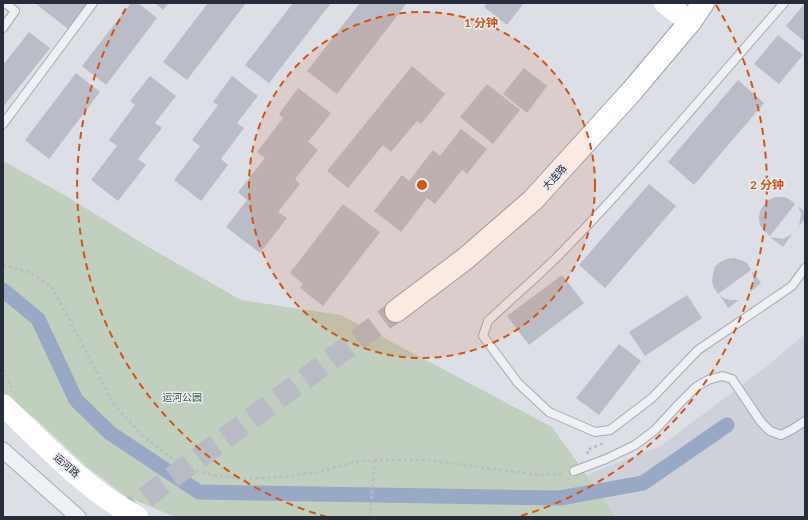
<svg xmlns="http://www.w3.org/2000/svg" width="808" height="520" viewBox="0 0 808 520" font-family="Lato,'Noto Sans SC',sans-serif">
<rect width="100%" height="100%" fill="#dcdfe5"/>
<polygon fill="#ced1da" points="805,334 805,517 616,517 586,475 661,446 766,367"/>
<polygon fill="#c0cfbe" points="3,161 66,196 150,248 241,300 341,315 552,427 616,517 175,517 125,496 86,466 39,422 3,393"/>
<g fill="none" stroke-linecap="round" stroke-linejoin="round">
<polyline stroke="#99a8c4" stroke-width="15" points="3,290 38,319 76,400 110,433 199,492 560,498 643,483 727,425"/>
</g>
<g fill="#babdc8">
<polygon points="35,3 87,3 68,29"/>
<polygon points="131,3 138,3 157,18 106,85 82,66"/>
<polygon points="155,3 169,3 163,10"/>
<polygon points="208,3 246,3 187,80 163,62"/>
<polygon points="293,3 331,3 269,83 245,65"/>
<polygon points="360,3 407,3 337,94 307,71"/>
<polygon points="487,3 524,3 507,25 484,7"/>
<polygon points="805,3 805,42 786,26"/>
<polygon points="29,32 50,48 3,107 3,65"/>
<polygon points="778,35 803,55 779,84 754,64"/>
<polygon points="412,66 445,94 421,124 417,121 391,152 383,145 348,188 327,171"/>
<polygon points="524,68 547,86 527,113 503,94"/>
<polygon points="76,73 100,92 49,159 25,140"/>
<polygon points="150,76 176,96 155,123 162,128 138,159 146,165 118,201 91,180 117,146 109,140 135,105 130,101"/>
<polygon points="232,76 258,96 237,123 244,128 221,159 228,165 201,201 174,180 200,146 192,140 218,105 213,102"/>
<polygon points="738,80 764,103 694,185 668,162"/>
<polygon points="487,84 520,110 493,144 460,117"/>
<polygon points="298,88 331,113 308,142 318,150 295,179 300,184 278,212 287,218 260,253 226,227 247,200 238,192 265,158 257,152 283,118 279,114"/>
<polygon points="461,129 487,149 467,174 462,170 435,204 427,198 401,232 374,211 402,175 409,181 433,150 440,156"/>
<polygon points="649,184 676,206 605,288 579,265"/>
<polygon points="775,197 783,197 789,199 795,204 770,236 764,231 760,225 759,218 760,211 764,205 769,200"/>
<polygon points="343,204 380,232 323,306 300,288 303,284 290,273"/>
<polygon points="798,206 805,212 805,219 799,226 801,214"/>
<polygon points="792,234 783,247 770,237 783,239"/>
<polygon points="734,258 741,260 747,263 751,270 718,294 714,288 712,281 713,274 715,267 720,262 727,259"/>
<polygon points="752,271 761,283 749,293 754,281"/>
<polygon points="562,275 584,303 529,345 507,316"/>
<polygon points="719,294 723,298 730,300 739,300 728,308"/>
<polygon points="687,295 702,318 645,356 629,332"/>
<polygon points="619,344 641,361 599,415 576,398"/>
</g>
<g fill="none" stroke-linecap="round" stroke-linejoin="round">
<polyline stroke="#b8bbc3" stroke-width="22" stroke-dasharray="22 11" stroke-linecap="butt" points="119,517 396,311"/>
<g stroke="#a6a9b2" stroke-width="10">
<g id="lane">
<path d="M784,3C711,86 641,171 564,250C540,275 513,297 488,321L483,336L518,383L549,412L595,432L610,430L652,398L698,350L792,286L805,268"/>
<polyline points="3,28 15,11 5,3"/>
<polyline points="3,124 93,3"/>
<polyline points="574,471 606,459 635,445 655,430 678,405 696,387 708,380 722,376 732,379 761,422 770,431 781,435 793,429 805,421"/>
</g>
</g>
<g stroke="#a6a9b2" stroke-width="17">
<polyline id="street" points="3,450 78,517"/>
</g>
<g stroke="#9ca2b0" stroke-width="24">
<polyline id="primary" points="396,311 465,259 533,200 632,91 690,22 703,3"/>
</g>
<g stroke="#babdc4" stroke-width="2.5" stroke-dasharray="3 3" stroke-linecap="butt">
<polyline points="3,265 29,272 52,287 113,403 141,434 168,456 199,472 219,476 245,479 281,477 318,472 360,461 383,460 426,460 541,475 564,474"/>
<polyline points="3,369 13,391"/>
<polyline points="588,454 587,450 604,443"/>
<polyline points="370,517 375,460"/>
</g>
<use href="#lane" stroke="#eef0f4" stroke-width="8"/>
<use href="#street" stroke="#eef0f4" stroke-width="15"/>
<g stroke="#fff" stroke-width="22">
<polyline points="665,3 690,22"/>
<path d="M3,405C45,445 85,489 137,517"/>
</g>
<use href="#primary" stroke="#fff" stroke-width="22"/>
</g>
<circle cx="422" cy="185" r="173" fill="#d55411" fill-opacity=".12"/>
<g fill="none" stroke="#d55411" stroke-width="2" stroke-dasharray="7 5">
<circle cx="422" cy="185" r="173"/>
<path d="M327 517A345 345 0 0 1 128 5M716 5A345 345 0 0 1 517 517"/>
</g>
<g text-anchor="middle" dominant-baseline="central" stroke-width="3" stroke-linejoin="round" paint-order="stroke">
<g font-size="10" fill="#272c3a" stroke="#ebedf3">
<text transform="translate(554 177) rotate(-48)">大连路</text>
<text transform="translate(67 465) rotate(41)">运河路</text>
</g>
<g font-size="10" fill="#375535" stroke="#ebedf3">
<text x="182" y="397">运河公园</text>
</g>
</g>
<circle cx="422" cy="185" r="6" fill="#d55411" stroke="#ebedf3" stroke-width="2"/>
<g font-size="12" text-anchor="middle" font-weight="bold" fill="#d55411" stroke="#ebedf3" stroke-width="3" stroke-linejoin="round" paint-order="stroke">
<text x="481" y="27">1 分钟</text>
<text x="767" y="189">2 分钟</text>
</g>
<rect width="808" height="520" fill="none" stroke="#272c3a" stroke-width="8"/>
</svg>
